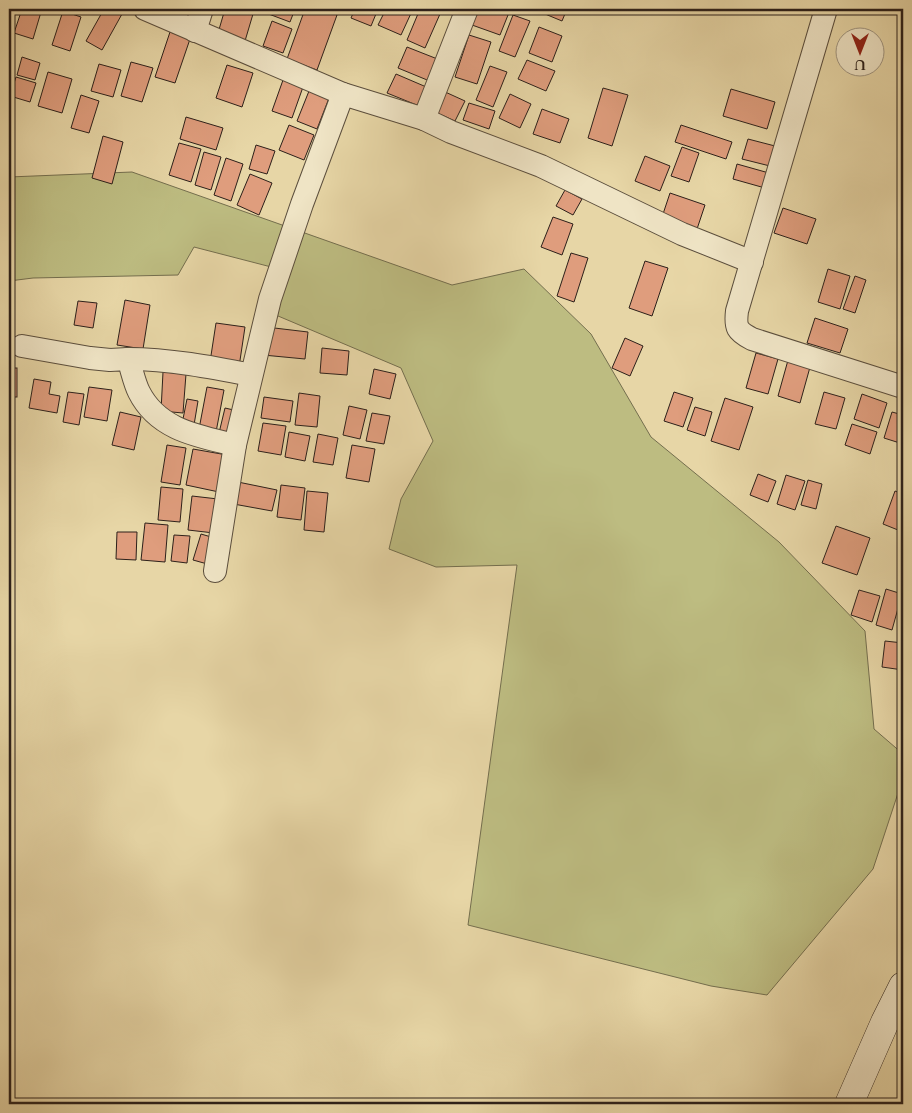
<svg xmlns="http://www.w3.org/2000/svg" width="912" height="1113" viewBox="0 0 912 1113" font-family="Cardo,serif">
<rect width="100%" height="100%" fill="#e7d6a6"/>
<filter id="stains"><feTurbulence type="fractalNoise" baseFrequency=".004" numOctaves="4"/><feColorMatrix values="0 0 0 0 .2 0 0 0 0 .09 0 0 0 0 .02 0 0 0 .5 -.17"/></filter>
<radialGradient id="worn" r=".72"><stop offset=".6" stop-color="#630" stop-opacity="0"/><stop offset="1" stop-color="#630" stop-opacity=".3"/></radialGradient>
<polygon fill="#bdbc81" stroke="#746e4e" points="132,172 452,285 524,269 591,334 651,437 779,542 865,631 874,729 903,754 903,778 873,869 767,995 711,986 468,925 517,565 436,567 389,549 401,499 433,441 401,368 271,313 279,269 194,247 178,275 33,278 9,281 9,177"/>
<g fill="#df9d7d" stroke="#2c201a">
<polygon points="22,9 30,9 41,12 33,39 14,33"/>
<polygon points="104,9 113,9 122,14 102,50 86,41"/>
<polygon points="225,9 236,9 253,14 245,41 218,33"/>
<polygon points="258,9 295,9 290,22 258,10"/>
<polygon points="305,9 321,9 337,15 317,70 287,59"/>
<polygon points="355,9 378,9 371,26 351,18"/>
<polygon points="386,9 413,9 401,35 378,25"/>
<polygon points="420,9 428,9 440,14 425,48 407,40"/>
<polygon points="478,9 510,10 500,35 472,25"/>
<polygon points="533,9 567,9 562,21"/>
<polygon points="63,11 81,17 70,51 52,45"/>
<polygon points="513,15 530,21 515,57 499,51"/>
<polygon points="272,21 292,29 283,53 263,46"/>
<polygon points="539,27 562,36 552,62 529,53"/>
<polygon points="170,32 190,39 175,83 155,77"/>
<polygon points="469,35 491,42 477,84 455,77"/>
<polygon points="407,47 440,60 432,82 398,68"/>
<polygon points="22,57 40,63 35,80 17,75"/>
<polygon points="527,60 555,71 546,91 518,79"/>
<polygon points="131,62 153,68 142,102 121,96"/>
<polygon points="99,64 121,70 113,97 91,91"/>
<polygon points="227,65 253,73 242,107 216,98"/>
<polygon points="490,66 507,72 493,107 476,100"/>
<polygon points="48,72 72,79 62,113 38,106"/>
<polygon points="396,74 431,89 424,108 387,93"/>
<polygon points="16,77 36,83 30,102 10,96"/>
<polygon points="283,80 303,87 292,118 272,111"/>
<polygon points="311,86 331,93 317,129 297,121"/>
<polygon points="603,88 628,95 612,146 588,138"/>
<polygon points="731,89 775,102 767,129 723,116"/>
<polygon points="443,91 465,101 455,121 433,111"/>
<polygon points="510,94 531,104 520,128 499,118"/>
<polygon points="81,95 99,101 89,133 71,128"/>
<polygon points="469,103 495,111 489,129 463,120"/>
<polygon points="542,109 569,119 560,143 533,134"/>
<polygon points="186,117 223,128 216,150 180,139"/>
<polygon points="289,125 314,135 304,160 279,150"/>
<polygon points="681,125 732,142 726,159 675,142"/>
<polygon points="103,136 123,142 112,184 92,178"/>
<polygon points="748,139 775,146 770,166 742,159"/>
<polygon points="179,143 201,149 191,182 169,175"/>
<polygon points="256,145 275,151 267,174 249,169"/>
<polygon points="682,147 699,153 689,182 671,176"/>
<polygon points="204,152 221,157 211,190 195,185"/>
<polygon points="645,156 670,166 660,191 635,181"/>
<polygon points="226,158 243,164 231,201 214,195"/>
<polygon points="737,164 769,173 765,188 733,179"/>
<polygon points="250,174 272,183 259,215 237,205"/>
<polygon points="565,190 582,199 573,215 556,206"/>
<polygon points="670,193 705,205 697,229 662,217"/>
<polygon points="783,208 816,219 807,244 774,233"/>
<polygon points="553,217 573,224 562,255 541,247"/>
<polygon points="571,253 588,258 574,302 557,296"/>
<polygon points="645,261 668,268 652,316 629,308"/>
<polygon points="828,269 850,276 840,309 818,302"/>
<polygon points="855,276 866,280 855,313 843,309"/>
<polygon points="125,300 150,305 143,349 117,345"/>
<polygon points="78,301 97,303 93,328 74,325"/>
<polygon points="815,318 848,329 840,353 807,343"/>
<polygon points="216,323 245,327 239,367 210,362"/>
<polygon points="266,327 308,332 305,359 263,355"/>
<polygon points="625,338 643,346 630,376 612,368"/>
<polygon points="322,348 349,351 347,375 320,373"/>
<polygon points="756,353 778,359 768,394 746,388"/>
<polygon points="790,353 812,360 800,403 778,396"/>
<rect x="9" y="368" width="8" height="29"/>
<polygon points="374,369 396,374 390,399 369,394"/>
<polygon points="163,372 186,374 183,413 161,411"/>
<polygon points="34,379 51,382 49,394 60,396 57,413 29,408"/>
<polygon points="89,387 112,390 107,421 84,417"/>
<polygon points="207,387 224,390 216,432 199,429"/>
<polygon points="68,392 84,394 79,425 63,422"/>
<polygon points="674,392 693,398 683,427 664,421"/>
<polygon points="824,392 845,398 836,429 815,424"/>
<polygon points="299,393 320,396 317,427 295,425"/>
<polygon points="862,394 887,403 879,428 854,419"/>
<polygon points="264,397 293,401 290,422 261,418"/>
<polygon points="725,398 753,407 739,450 711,441"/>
<polygon points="187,399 198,401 194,425 182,424"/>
<polygon points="349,406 367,410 360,439 343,435"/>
<polygon points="695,407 712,412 705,436 687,430"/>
<polygon points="225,408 238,411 231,436 219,433"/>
<polygon points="120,412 141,417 134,450 112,445"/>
<polygon points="892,412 903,415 903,444 884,438"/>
<polygon points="372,413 390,416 384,444 366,441"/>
<polygon points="263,423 286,426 281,455 258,451"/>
<polygon points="852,424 877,432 870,454 845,445"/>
<polygon points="289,432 310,436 305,461 285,457"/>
<polygon points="318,434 338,438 333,465 313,462"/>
<polygon points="167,445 186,448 180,485 161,482"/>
<polygon points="352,445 375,449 369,482 346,478"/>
<polygon points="193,449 227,455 219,492 186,485"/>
<polygon points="758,474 776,481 768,502 750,495"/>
<polygon points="786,475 805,481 795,510 777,504"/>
<polygon points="808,480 822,484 816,509 801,505"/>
<polygon points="233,481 277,490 272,511 228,503"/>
<polygon points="281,485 305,488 301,520 277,517"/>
<polygon points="161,487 183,489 180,522 158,520"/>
<polygon points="307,491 328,493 324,532 304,530"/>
<polygon points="895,491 903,494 903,532 883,524"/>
<polygon points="192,496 218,499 214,533 188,530"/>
<polygon points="145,523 168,525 165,562 141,560"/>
<polygon points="836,526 870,538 857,575 822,563"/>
<polygon points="117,532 137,532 136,560 116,559"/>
<polygon points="201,534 218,539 211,565 193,560"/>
<polygon points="174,535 190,536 187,563 171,561"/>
<polygon points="886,589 902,594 892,630 876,625"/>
<polygon points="859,590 880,596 872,622 851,615"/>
<polygon points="885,641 903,643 903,670 882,667"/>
</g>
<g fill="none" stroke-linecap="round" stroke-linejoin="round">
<g stroke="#5b4e3d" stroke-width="24">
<g id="street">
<polyline points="145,9 343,94 424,119 451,132 541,166 682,234 752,262"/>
<path d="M826,9L737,311C735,328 737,331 752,339L903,387"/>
<polyline points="195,31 202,9"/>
<polyline points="424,119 467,9"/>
<path d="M22,346L90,358L110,360L128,359C132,370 134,382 139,392C158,430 198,436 235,445"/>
<path d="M128,359C169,359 211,367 251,375"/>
<polyline points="215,571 235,445 270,299 302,204 343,94"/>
</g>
</g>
<g stroke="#2c201a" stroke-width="29">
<polyline id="secondary" points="849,1104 885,1022 903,986"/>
</g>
<use href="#street" stroke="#efe4c5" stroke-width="22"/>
<use href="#secondary" stroke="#efe4c5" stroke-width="28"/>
</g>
<rect width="912" height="1113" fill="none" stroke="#e7d6a6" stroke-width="30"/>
<rect x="10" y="10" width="892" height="1093" fill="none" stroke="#2c201a" stroke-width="2.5"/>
<rect x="15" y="15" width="882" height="1083" fill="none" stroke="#2c201a"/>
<g transform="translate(860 52) rotate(180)"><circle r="24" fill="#efe4c5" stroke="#a19681"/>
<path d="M0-4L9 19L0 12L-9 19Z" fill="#8f2418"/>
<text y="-8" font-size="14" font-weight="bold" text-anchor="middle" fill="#2c201a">U</text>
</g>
<rect width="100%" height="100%" filter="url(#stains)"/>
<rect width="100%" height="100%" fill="url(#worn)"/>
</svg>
